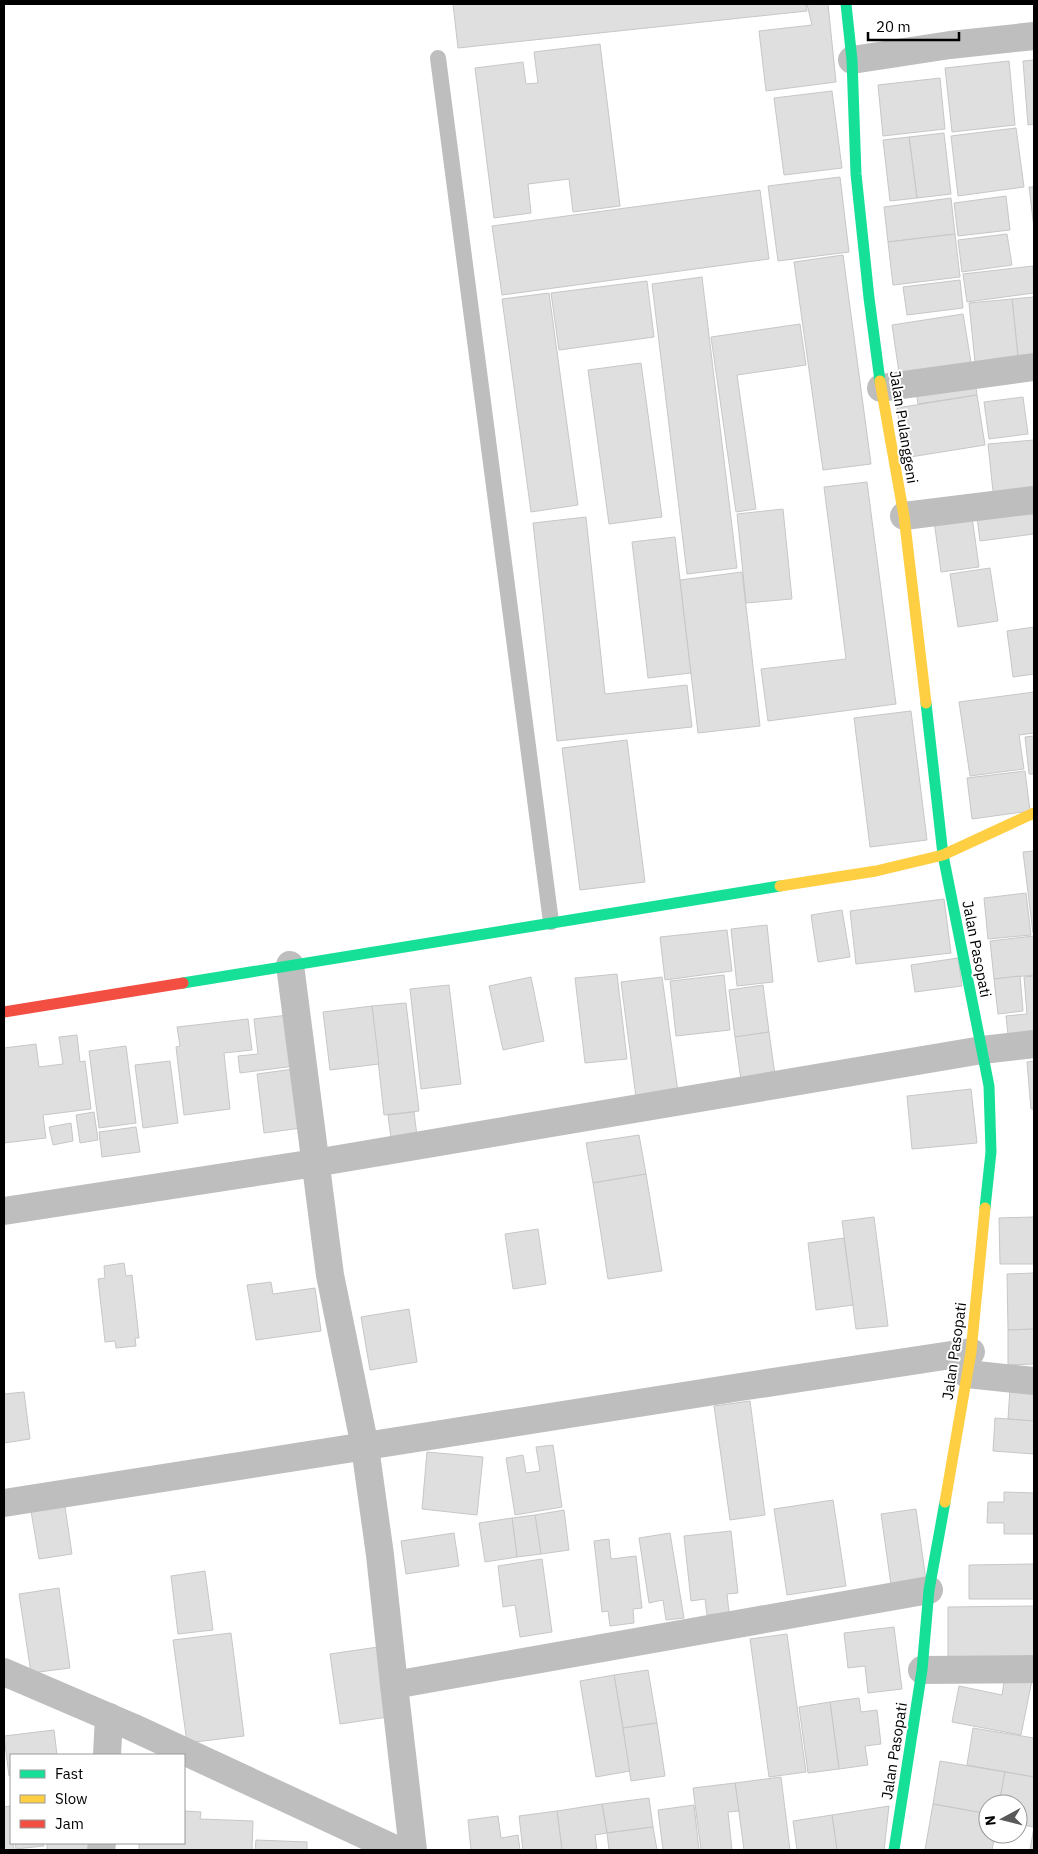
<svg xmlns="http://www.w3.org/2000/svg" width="1038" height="1854" viewBox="0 0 1038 1854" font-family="'IBM Plex Sans',sans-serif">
<rect width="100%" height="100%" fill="#fff"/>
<g fill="#dfdfdf" stroke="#c7c7c7">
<polygon points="453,4 806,4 807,11 458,48"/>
<polygon points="807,4 828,4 836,82 766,91 759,31 812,25"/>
<polygon points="600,44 620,206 573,212 569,179 528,184 531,213 494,218 475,68 523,62 526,84 538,83 534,52"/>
<polygon points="1034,60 1034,124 1028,125 1023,61"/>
<polygon points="1009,61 1015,125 952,132 945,68"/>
<polygon points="940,78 945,129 883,136 878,85"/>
<polygon points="832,91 842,168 784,175 774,98"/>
<polygon points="1016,128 1024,187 958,196 951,136"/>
<polygon points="944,133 951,194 917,198 909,137"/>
<polygon points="909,137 917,198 890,201 883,140"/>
<polygon points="840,177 849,252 778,261 768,186"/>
<polygon points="1029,187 1034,187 1034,228"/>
<polygon points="760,190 769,259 502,295 492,226"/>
<polygon points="1006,196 1010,230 958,236 954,203"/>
<polygon points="951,198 955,234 888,242 884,207"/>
<polygon points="955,234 960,277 893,285 888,242"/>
<polygon points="1007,234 1012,265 962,272 958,240"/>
<polygon points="843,255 871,464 823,470 794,262"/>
<polygon points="1033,266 1034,293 967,302 963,274"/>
<polygon points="702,277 737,568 687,574 652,284"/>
<polygon points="960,280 963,308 907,315 903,287"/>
<polygon points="647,281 654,337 559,350 551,293"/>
<polygon points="549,293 578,505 531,512 502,299"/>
<polygon points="1034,297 1034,355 1018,357 1012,299"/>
<polygon points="1012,299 1018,357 975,362 969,303"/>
<polygon points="963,314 972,368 900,379 892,325"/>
<polygon points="800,324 806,365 737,375 756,509 736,512 711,337"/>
<polygon points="641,363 662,517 609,524 588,370"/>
<polygon points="975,381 977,395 918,404 916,390"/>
<polygon points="977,395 985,445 904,458 897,408"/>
<polygon points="1023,397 1028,434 989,439 984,402"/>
<polygon points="1034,440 1034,497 994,501 988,444"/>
<polygon points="867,482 896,704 768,721 761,669 846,659 824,487"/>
<polygon points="783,509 792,599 746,603 737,514"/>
<polygon points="1034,510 1034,534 980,541 977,517"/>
<polygon points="586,517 605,694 687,685 692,727 557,741 533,523"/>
<polygon points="972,517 979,567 941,572 934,521"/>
<polygon points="675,537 691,673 648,678 632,542"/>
<polygon points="990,568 998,621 958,627 950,574"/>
<polygon points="742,572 760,726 698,733 680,580"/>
<polygon points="1034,627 1034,674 1013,677 1007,631"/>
<polygon points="1034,692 1034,733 1019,735 1024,769 970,776 959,702"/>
<polygon points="911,711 927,840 870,847 854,718"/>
<polygon points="1034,736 1034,774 1029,774 1025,737"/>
<polygon points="627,740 645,882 580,890 562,748"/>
<polygon points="1025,771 1030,811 972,819 967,778"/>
<polygon points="1034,851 1034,933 1033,933 1023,852"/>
<polygon points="1026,893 1031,935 988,939 984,898"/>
<polygon points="944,899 951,953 856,964 850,911"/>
<polygon points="842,910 850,957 818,962 811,915"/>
<polygon points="767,925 773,982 737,986 731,929"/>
<polygon points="727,930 732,971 665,980 660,937"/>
<polygon points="1034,936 1034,975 994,979 990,941"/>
<polygon points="958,958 962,986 915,992 911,965"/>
<polygon points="617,974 627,1059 585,1063 575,978"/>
<polygon points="724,975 730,1030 676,1036 670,981"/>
<polygon points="1020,976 1023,1011 998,1014 994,979"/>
<polygon points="1034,976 1034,1041 1009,1043 1006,1016 1027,1014 1024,977"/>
<polygon points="531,977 544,1041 503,1050 489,986"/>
<polygon points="662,977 679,1099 637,1105 621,982"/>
<polygon points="449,985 461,1084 421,1089 410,989"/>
<polygon points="763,985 769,1032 735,1037 729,990"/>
<polygon points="406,1003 419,1111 384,1115 372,1006"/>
<polygon points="372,1006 379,1064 330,1070 323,1012"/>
<polygon points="288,1015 295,1066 240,1073 238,1056 258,1054 254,1019"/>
<polygon points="248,1019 252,1050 224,1053 230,1109 184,1115 176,1047 180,1046 177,1027"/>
<polygon points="769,1032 775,1075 741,1080 735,1037"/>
<polygon points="77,1035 80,1062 85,1061 91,1109 43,1115 46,1138 4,1143 4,1048 36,1044 39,1067 63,1064 59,1037"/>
<polygon points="126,1046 136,1123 99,1128 89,1051"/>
<polygon points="170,1061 178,1123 143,1128 135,1065"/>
<polygon points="1034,1061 1034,1109 1031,1109 1027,1062"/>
<polygon points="301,1068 309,1127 264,1133 257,1074"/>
<polygon points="971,1089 977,1143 912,1149 907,1096"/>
<polygon points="94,1112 98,1140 80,1143 76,1115"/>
<polygon points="414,1112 418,1144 392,1146 388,1115"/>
<polygon points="71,1123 73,1141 53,1145 49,1127"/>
<polygon points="136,1127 140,1152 102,1157 99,1132"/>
<polygon points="639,1135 646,1174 593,1183 586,1143"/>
<polygon points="646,1174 662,1271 608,1279 593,1183"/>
<polygon points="874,1217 888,1326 856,1329 842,1221"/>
<polygon points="1034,1217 1034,1264 1000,1264 999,1218"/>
<polygon points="538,1229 546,1284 513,1289 505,1234"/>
<polygon points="844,1238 853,1305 816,1310 808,1243"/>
<polygon points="124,1263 126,1276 132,1275 139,1338 135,1338 136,1346 116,1348 115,1341 105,1342 98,1279 105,1278 104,1266"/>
<polygon points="1034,1273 1034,1329 1008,1330 1007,1274"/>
<polygon points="271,1282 273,1294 315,1288 321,1331 256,1340 247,1285"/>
<polygon points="409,1309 417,1362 370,1370 361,1317"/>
<polygon points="1034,1329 1034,1364 1008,1365 1008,1330"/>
<polygon points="1010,1389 1034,1390 1034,1421 1008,1419"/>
<polygon points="24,1392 30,1439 4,1443 4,1394"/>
<polygon points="750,1401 765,1515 730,1520 714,1406"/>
<polygon points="995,1418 1034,1421 1034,1454 993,1451"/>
<polygon points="553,1445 562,1507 515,1515 506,1458 523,1455 526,1473 540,1471 536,1447"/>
<polygon points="427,1452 483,1457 477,1515 422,1509"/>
<polygon points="1004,1492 1034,1493 1034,1534 1004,1534 1004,1523 987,1523 988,1502 1004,1502"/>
<polygon points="64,1500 72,1554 39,1559 30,1505"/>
<polygon points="833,1500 846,1586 787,1595 774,1509"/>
<polygon points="916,1509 926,1580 891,1585 881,1514"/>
<polygon points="564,1510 569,1550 541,1554 535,1515"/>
<polygon points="535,1515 541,1554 517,1557 512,1518"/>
<polygon points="512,1518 517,1557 485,1562 479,1523"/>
<polygon points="731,1531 738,1593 727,1594 729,1612 707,1615 705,1599 691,1601 684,1536"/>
<polygon points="454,1533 459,1566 406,1574 401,1541"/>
<polygon points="670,1533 684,1618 666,1620 663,1600 649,1603 639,1538"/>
<polygon points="609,1539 611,1559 636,1556 642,1608 633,1609 634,1623 610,1626 608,1611 602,1612 594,1541"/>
<polygon points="542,1559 552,1632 520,1637 515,1605 503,1607 498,1566"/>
<polygon points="1034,1564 1034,1599 969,1599 969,1565"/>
<polygon points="205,1571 213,1630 178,1634 171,1576"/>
<polygon points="59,1588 70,1668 31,1673 19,1594"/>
<polygon points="1034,1606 1034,1664 948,1664 948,1607"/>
<polygon points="894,1627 902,1689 868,1693 865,1666 848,1668 844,1633"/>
<polygon points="231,1633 244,1736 187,1743 173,1640"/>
<polygon points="787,1634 806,1772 769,1777 750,1639"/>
<polygon points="378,1647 388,1717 340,1724 330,1654"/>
<polygon points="648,1670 657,1723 623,1728 614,1675"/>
<polygon points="614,1675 630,1771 596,1777 580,1681"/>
<polygon points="1005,1675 1032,1680 1021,1735 952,1722 959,1686 1002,1695"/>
<polygon points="859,1698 861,1712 877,1710 881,1744 865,1746 868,1765 839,1769 830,1702"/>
<polygon points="830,1702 839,1769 808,1773 799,1707"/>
<polygon points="657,1723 665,1776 631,1781 623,1728"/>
<polygon points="973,1728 1034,1738 1034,1777 967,1765"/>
<polygon points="54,1730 57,1755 11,1755 11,1776 9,1776 4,1736"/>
<polygon points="940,1761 1005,1772 999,1804 988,1804 988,1814 933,1804"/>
<polygon points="1005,1772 1034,1777 1034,1827 1018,1824 1018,1804 999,1804"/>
<polygon points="781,1777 790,1850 744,1850 735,1783"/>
<polygon points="735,1783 739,1811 728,1812 732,1850 701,1850 693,1788"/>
<polygon points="649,1798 653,1827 607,1833 602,1804"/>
<polygon points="602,1804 607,1833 595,1835 597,1850 562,1850 557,1811"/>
<polygon points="933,1804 988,1814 988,1834 995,1834 992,1850 925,1850"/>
<polygon points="694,1805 699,1850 663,1850 658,1810"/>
<polygon points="10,1806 11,1843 13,1843 14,1850 4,1850 4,1807"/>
<polygon points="889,1806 884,1850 837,1850 832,1815"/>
<polygon points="184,1811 201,1812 200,1819 253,1821 252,1850 139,1850 139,1843 184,1843"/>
<polygon points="557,1811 562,1850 523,1850 519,1816"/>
<polygon points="832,1815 837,1850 797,1850 793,1821"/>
<polygon points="498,1816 501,1838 518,1835 520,1850 471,1850 468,1820"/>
<polygon points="653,1827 657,1850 609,1850 607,1833"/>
<polygon points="1034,1827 1034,1850 1030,1850"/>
<polygon points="256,1840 307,1842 307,1850 255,1850"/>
<polygon points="15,1843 43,1843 44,1846 16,1849"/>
<polygon points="47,1843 96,1843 95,1850 47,1850"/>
</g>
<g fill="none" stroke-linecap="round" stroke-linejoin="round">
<polyline stroke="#bebebe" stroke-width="16" points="438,58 551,922"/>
<g stroke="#bebebe" stroke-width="28">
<polyline points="852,60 950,45 1034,36"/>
<polyline points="881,388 1034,367"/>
<polyline points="904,516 1034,500"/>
<polyline points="290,965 330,1275 365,1447 380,1555 394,1685 929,1590"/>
<polyline points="4,1211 315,1163 982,1050 1034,1044"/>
<polyline points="967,1374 1034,1381"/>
<polyline points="4,1503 734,1388 971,1352"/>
<polyline points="922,1670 1034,1669"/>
<polyline points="4,1672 132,1727 397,1850"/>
<polyline points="394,1685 413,1850"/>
<polyline points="107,1755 109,1717"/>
<polyline points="101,1850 102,1843"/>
</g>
<g stroke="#16e098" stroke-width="11">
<polyline points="846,4 852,60 856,174 869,298 880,381"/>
<polyline points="926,703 943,855 989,1086 991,1152 985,1208"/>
<polyline points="183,983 780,886"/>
<polyline points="894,1850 922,1670 929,1590 945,1502"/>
</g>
<g stroke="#ffcf43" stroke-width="11">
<polyline points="880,381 904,516 926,703"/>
<polyline points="780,886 876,871 943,855 1034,813"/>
<polyline points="945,1502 971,1352 985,1208"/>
</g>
<polyline stroke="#f24e42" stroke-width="11" points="4,1012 183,983"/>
</g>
<g text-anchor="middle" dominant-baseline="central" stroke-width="4" stroke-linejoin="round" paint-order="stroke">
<g font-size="15" fill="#000" stroke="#fff">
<text transform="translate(904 427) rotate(81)">Jalan Pulanggeni</text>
<text transform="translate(977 949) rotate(79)">Jalan Pasopati</text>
<text transform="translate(954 1351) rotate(-82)">Jalan Pasopati</text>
<text transform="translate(894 1751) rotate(-81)">Jalan Pasopati</text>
</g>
</g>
<rect width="1038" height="1854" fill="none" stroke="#000000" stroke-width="10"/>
<rect x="10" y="1754" width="175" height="90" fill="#ffffff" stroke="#999999"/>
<rect x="20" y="1770" width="25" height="8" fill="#16e098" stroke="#999999"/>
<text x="55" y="1779" font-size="15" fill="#000000">Fast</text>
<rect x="20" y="1795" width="25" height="8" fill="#ffcf43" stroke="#999999"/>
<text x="55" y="1804" font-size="15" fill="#000000">Slow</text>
<rect x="20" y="1820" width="25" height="8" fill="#f24e42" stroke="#999999"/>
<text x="55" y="1829" font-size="15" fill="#000000">Jam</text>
<g transform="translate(1003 1819) rotate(263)"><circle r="24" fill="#ffffff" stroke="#999999"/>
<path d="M0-4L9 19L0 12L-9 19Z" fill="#595959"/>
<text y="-8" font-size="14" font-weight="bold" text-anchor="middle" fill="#000000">N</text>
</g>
<path d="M868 32v8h91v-8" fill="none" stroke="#000000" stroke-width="2.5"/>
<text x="876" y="32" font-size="15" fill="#000000" stroke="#ffffff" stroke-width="4" paint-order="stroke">20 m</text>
</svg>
